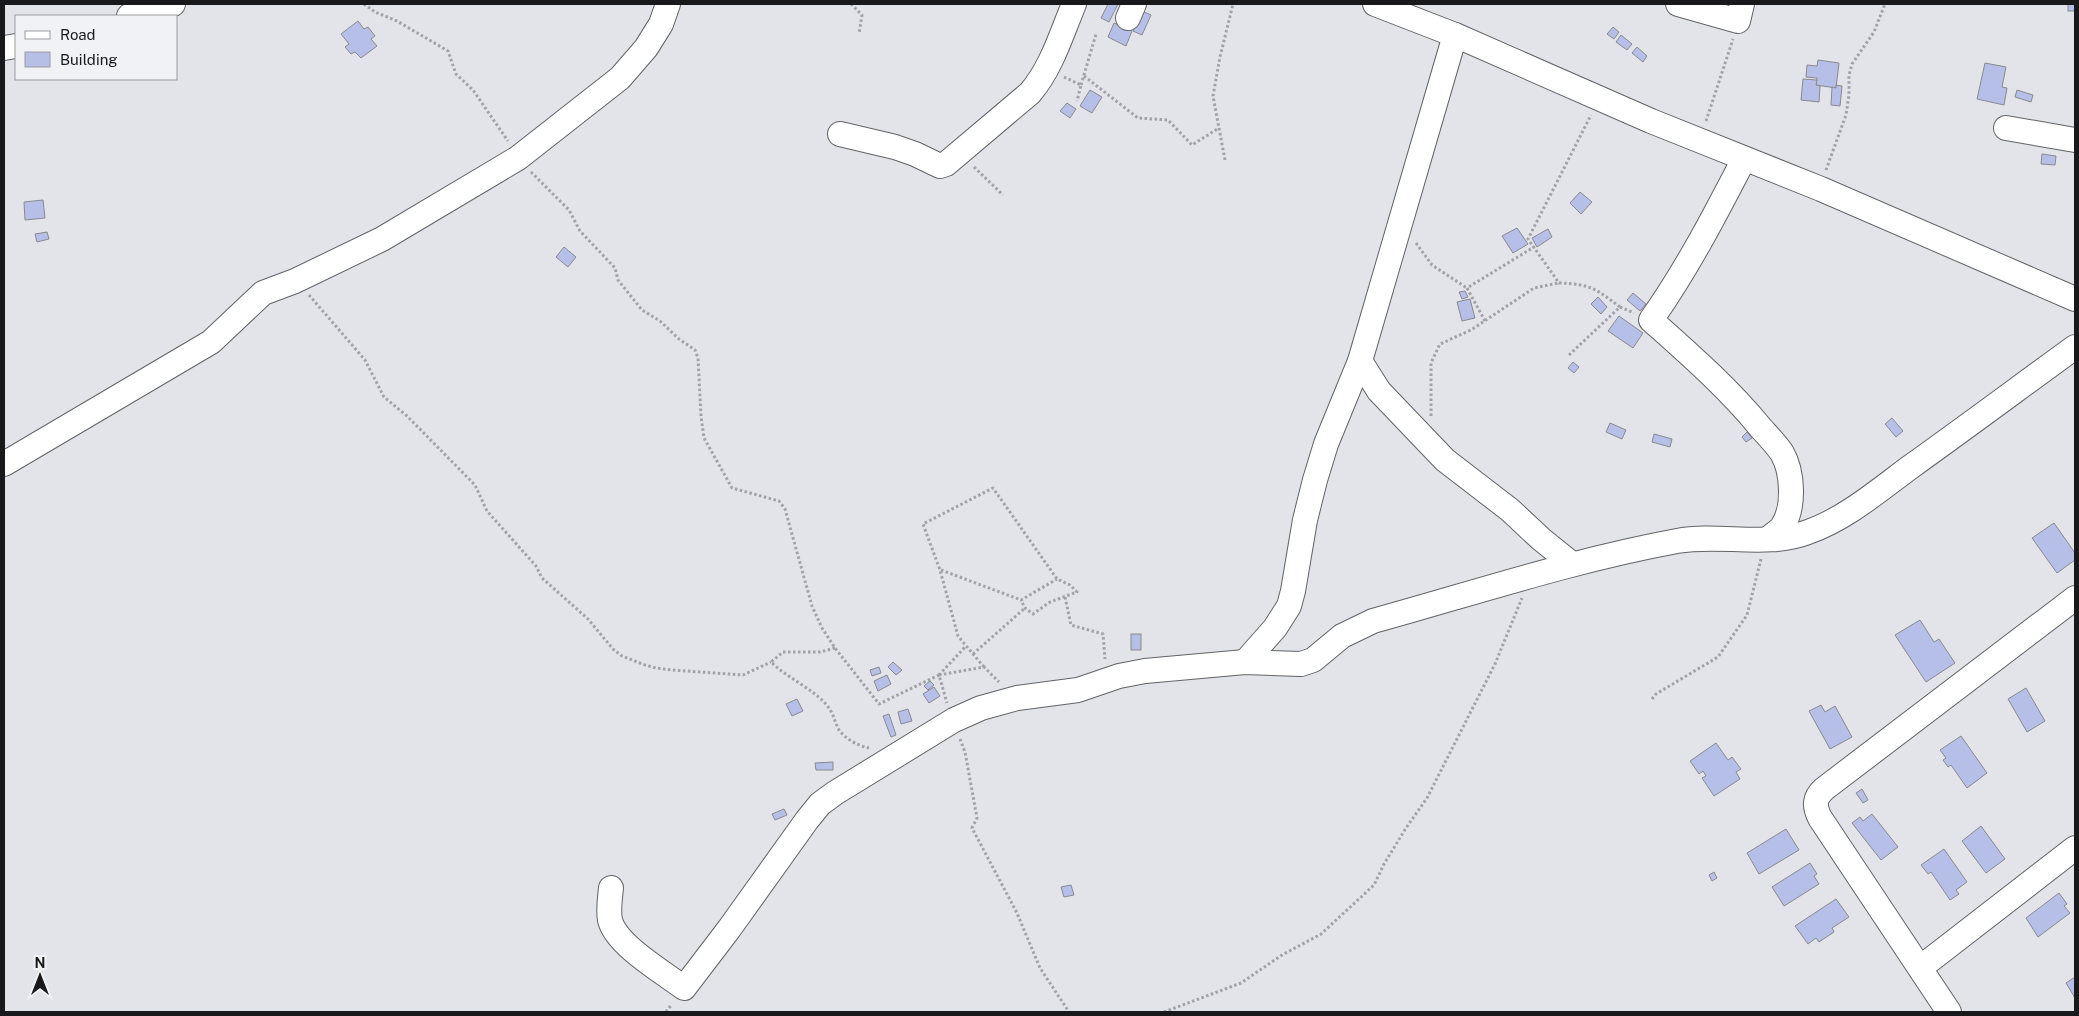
<svg xmlns="http://www.w3.org/2000/svg" width="2079" height="1016" viewBox="0 0 2079 1016" font-family="'Public Sans',sans-serif">
<rect width="100%" height="100%" fill="#e3e4e9"/>
<g fill="#b6bfe8" stroke="#898a8e">
<polygon points="1108,4 1118,4 1109,22 1101,18"/>
<rect x="2068" y="4" width="7" height="7"/>
<polygon points="1142,11 1151,15 1142,35 1133,31"/>
<polygon points="358,21 364,29 368,27 375,36 371,39 377,46 361,58 355,52 351,54 345,47 349,44 341,34"/>
<polygon points="1114,23 1132,31 1126,46 1108,37"/>
<polygon points="1613,27 1619,32 1614,39 1607,34"/>
<polygon points="1621,35 1632,44 1627,50 1616,42"/>
<polygon points="1637,47 1647,56 1643,62 1632,53"/>
<polygon points="1818,60 1839,63 1836,88 1816,85 1817,78 1806,77 1807,65 1817,66"/>
<polygon points="1985,63 2006,67 2002,87 2007,88 2004,105 1977,99"/>
<polygon points="1803,79 1817,80 1816,85 1820,86 1819,102 1801,100"/>
<polygon points="1836,85 1842,86 1840,106 1831,105 1832,87 1836,88"/>
<polygon points="1090,90 1102,97 1092,113 1080,106"/>
<polygon points="2017,90 2033,95 2031,102 2015,97"/>
<polygon points="1067,103 1076,109 1070,118 1060,111"/>
<polygon points="2042,154 2056,156 2055,165 2041,164"/>
<polygon points="1580,192 1592,202 1581,214 1570,203"/>
<polygon points="43,200 45,218 25,220 24,202"/>
<polygon points="1517,228 1528,244 1513,253 1502,236"/>
<polygon points="1548,229 1552,237 1537,247 1532,238"/>
<polygon points="47,232 49,239 37,242 35,234"/>
<polygon points="564,247 576,257 568,267 556,257"/>
<polygon points="1465,291 1468,297 1462,299 1459,292"/>
<polygon points="1633,293 1646,304 1640,311 1627,300"/>
<polygon points="1598,297 1607,307 1601,314 1591,304"/>
<polygon points="1470,299 1475,318 1462,321 1457,302"/>
<polygon points="1619,316 1643,333 1633,348 1608,331"/>
<polygon points="1573,362 1579,367 1574,373 1568,368"/>
<polygon points="1892,418 1903,431 1896,437 1885,424"/>
<polygon points="1610,423 1626,430 1622,439 1606,432"/>
<polygon points="1747,432 1752,438 1746,442 1742,437"/>
<polygon points="1654,434 1672,439 1670,447 1652,442"/>
<polygon points="2054,523 2075,553 2075,560 2057,573 2032,538"/>
<polygon points="1920,620 1934,642 1939,639 1955,663 1926,682 1895,635"/>
<rect x="1131" y="634" width="10" height="16"/>
<polygon points="893,662 902,670 896,675 888,667"/>
<polygon points="879,667 881,673 872,676 870,670"/>
<polygon points="887,675 891,684 878,691 874,681"/>
<polygon points="930,681 934,685 928,690 924,686"/>
<polygon points="934,687 940,696 929,703 923,694"/>
<polygon points="2026,688 2045,721 2027,732 2008,699"/>
<polygon points="797,699 803,711 792,716 786,704"/>
<polygon points="1821,705 1825,712 1835,706 1852,737 1830,749 1809,711"/>
<polygon points="908,709 912,721 901,724 898,712"/>
<polygon points="889,714 896,735 891,737 883,716"/>
<polygon points="1961,736 1987,773 1967,788 1951,765 1948,767 1943,760 1946,758 1940,750"/>
<polygon points="1716,743 1728,760 1732,757 1741,769 1736,772 1740,779 1714,796 1702,778 1706,776 1703,771 1699,774 1690,761"/>
<polygon points="833,762 833,770 816,770 815,763"/>
<polygon points="1862,789 1868,800 1863,803 1856,793"/>
<polygon points="784,809 787,815 775,820 772,814"/>
<polygon points="1872,814 1898,847 1881,860 1852,823 1860,817 1863,821"/>
<polygon points="1981,826 2005,859 1986,873 1962,841"/>
<polygon points="1786,829 1799,850 1759,874 1747,853"/>
<polygon points="1944,849 1967,882 1956,890 1959,894 1950,900 1931,872 1928,874 1921,865"/>
<polygon points="1810,863 1817,874 1814,876 1819,884 1784,906 1772,887"/>
<polygon points="1714,872 1717,878 1712,881 1709,875"/>
<polygon points="1071,885 1074,895 1064,897 1061,887"/>
<polygon points="2059,893 2067,904 2064,906 2070,913 2038,937 2026,918"/>
<polygon points="1836,899 1849,917 1832,928 1834,932 1819,942 1816,938 1808,944 1795,926"/>
<polygon points="2075,977 2075,998 2066,983"/>
</g>
<g fill="none" stroke-linecap="round" stroke-linejoin="round">
<g stroke="#626367" stroke-width="26">
<g id="minor">
<polyline points="1375,4 1455,35 1651,121 1821,189 2075,299"/>
<polyline points="1678,4 1738,21 1742,4"/>
<polyline points="129,16 173,4"/>
<polyline points="1128,18 1134,4"/>
<polyline points="4,48 16,46"/>
<polyline points="2006,128 2075,140"/>
<path d="M840,134L895,147L915,154L940,166L946,164L1030,93C1052,67 1061,35 1074,4"/>
<path d="M1744,159C1715,215 1687,269 1651,320C1689,354 1727,387 1760,427C1767,435 1776,444 1782,453C1793,472 1795,508 1782,527C1779,531 1772,535 1768,539"/>
<polyline points="1360,361 1379,391 1445,460 1510,510 1541,539 1572,564"/>
<polyline points="4,464 211,342 263,293 295,281 382,239 518,158 620,78 646,48 661,24 668,4"/>
<polyline points="1245,662 1275,628 1289,606 1293,591 1305,520 1315,480 1326,444 1360,361 1455,35"/>
<path d="M611,888C610,898 608,910 610,920C616,945 663,972 684,988L729,929L807,820L820,804L835,793L954,720L981,708L1017,698L1078,690L1119,676L1145,671L1245,662L1301,664L1313,660L1342,636L1373,621C1474,593 1574,560 1677,541C1720,533 1766,548 1808,532C1845,519 1878,491 1909,468C1965,428 2020,387 2075,347"/>
<polyline points="1920,968 2075,848"/>
<path d="M1949,1012L1820,818C1814,806 1814,798 1824,789L2075,598"/>
</g>
</g>
<g stroke="#a1a2a6" stroke-width="3" stroke-dasharray="2.5 2.5" stroke-linecap="butt">
<polyline points="364,4 375,12 397,21 448,51 456,74 473,90 508,141"/>
<polyline points="851,4 862,15 859,34"/>
<polyline points="1084,76 1138,118 1168,120 1192,145 1219,128"/>
<polyline points="1064,77 1081,85 1077,101"/>
<polyline points="1081,85 1096,34"/>
<polyline points="1706,121 1733,39"/>
<polyline points="1225,160 1213,96 1220,57 1233,4"/>
<polyline points="974,167 1003,195"/>
<polyline points="1826,170 1846,115 1849,95 1849,75 1852,64 1874,32 1885,4"/>
<polyline points="531,172 569,210 580,231 615,268 618,280 642,310 660,321 679,339 695,350 698,358 701,416 704,438 732,488 779,501 785,509 812,606 822,628 835,648 879,704 939,675 947,703"/>
<polyline points="1416,243 1432,265 1467,288"/>
<polyline points="309,295 365,360 384,397 407,416 475,485 487,511 536,566 542,578 588,619 613,649 622,656 645,665 656,668 672,670 743,675 771,662"/>
<polyline points="1620,307 1634,313"/>
<polyline points="1485,321 1467,288 1534,247"/>
<path d="M1569,355L1620,307C1596,289 1591,284 1559,283L1528,239L1591,115"/>
<polyline points="1431,416 1431,363 1440,344 1471,330 1534,288 1559,283"/>
<polyline points="941,570 1021,600 1057,579"/>
<polyline points="1065,597 1071,625 1103,634 1105,659"/>
<path d="M835,648L820,652H783L771,662C787,678 816,690 829,708C834,715 835,723 839,730C846,739 858,746 869,748"/>
<polyline points="973,654 1025,608"/>
<polyline points="984,667 958,636 940,570 923,524 993,488 1057,579 1070,585 1077,592 1050,602 1033,614 1025,608 1021,600"/>
<polyline points="939,675 984,667 999,682"/>
<polyline points="939,675 966,646"/>
<polyline points="1652,699 1656,694 1718,657 1747,615 1761,559"/>
<polyline points="960,739 965,752 977,818 972,828 1017,913 1040,968 1069,1012"/>
<polyline points="666,1012 672,1004"/>
<polyline points="1164,1012 1241,983 1282,955 1321,934 1374,885 1384,864 1406,828 1427,798 1495,664 1522,598"/>
</g>
<use href="#minor" stroke="#fff" stroke-width="24"/>
</g>
<rect width="2079" height="1016" fill="none" stroke="#19191b" stroke-width="10"/>
<rect x="15" y="15" width="162" height="65" fill="#f1f2f6" stroke="#9b9b9e"/>
<rect x="25" y="31" width="25" height="8" fill="#ffffff" stroke="#9b9b9e"/>
<text x="60" y="40" font-size="15" fill="#19191b">Road</text>
<rect x="25" y="52" width="25" height="15" fill="#b6bfe8" stroke="#9b9b9e"/>
<text x="60" y="65" font-size="15" fill="#19191b">Building</text>
<g transform="translate(40 976)" stroke="#f1f2f6" stroke-width="4" paint-order="stroke">
<path d="M0-4L9 19L0 12L-9 19Z" fill="#19191b"/>
<text y="-8" font-size="14" font-weight="bold" text-anchor="middle" fill="#19191b">N</text>
</g>
</svg>
